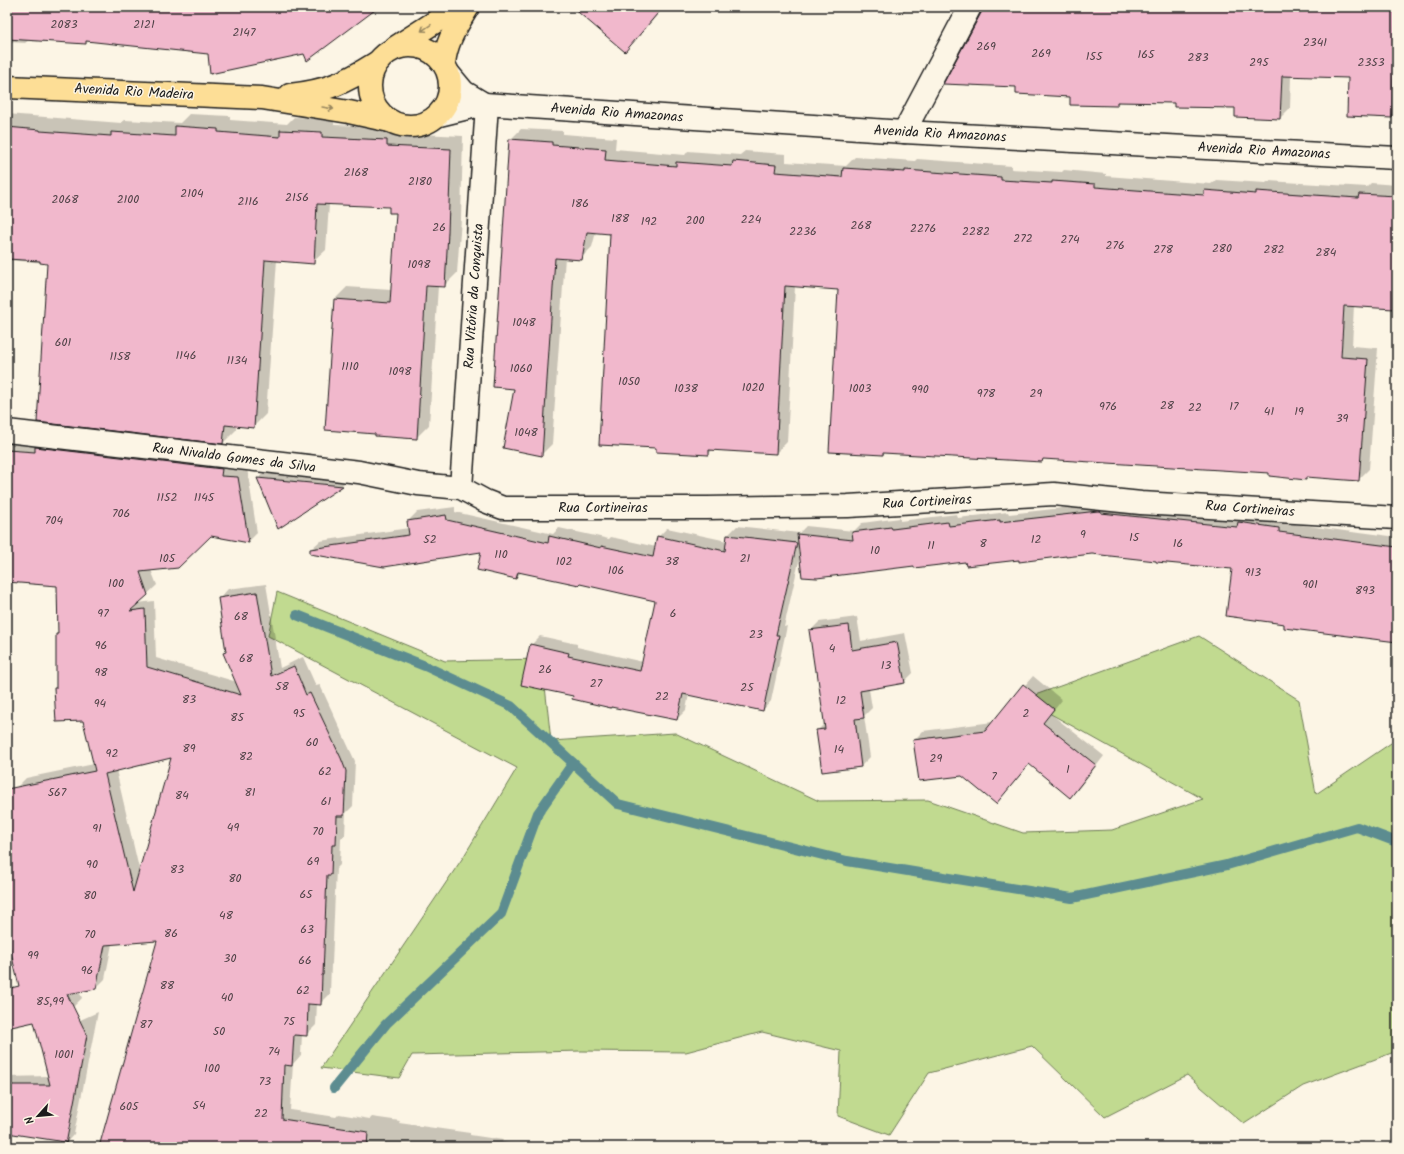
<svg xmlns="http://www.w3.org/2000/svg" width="1404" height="1154" viewBox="0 0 1404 1154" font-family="Kalam,sans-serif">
<rect width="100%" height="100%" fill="#fcf5e5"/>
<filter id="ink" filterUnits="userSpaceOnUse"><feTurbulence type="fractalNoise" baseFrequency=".025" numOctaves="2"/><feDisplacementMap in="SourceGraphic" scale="8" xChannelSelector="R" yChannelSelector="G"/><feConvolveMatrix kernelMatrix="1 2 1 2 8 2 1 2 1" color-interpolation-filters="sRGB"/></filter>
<g filter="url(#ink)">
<polygon fill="#c1da90" stroke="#6e7b56" points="277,592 445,661 542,659 551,741 675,733 819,801 928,800 1023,833 1112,830 1203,799 1024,699 1199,636 1299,700 1316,794 1397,739 1397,1051 1303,1086 1244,1124 1187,1075 1105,1117 1032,1046 929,1073 889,1135 838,1116 841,1051 762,1032 686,1052 581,1051 412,1055 399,1078 321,1068 464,856 517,768 268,636"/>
<g fill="#0003" fill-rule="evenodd">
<polygon points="7,7 373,7 305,53 209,53 88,40 85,43 29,40 25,43 7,42"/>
<polygon points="573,7 664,7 637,39 625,51"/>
<polygon points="891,7 909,7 903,13"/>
<polygon points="983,7 1397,7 1397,113 1392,117 1348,115 1349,77 1291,75 1290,108 1280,118 1236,107 1175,102 1120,101 1117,105 1018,86 982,13"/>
<polygon points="7,114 121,123 125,120 180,123 189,114 230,116 230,120 287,124 294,117 334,120 334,125 399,127 399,133 463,136 461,219 457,273 444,286 438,286 429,425 416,438 335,299 347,287 391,290 397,212 390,206 329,204 326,250 313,262 277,260 266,414 253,427 236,425 236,430 223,443 48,263 7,260"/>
<polygon points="521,129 563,131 563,134 616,138 615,149 685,155 688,151 740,155 745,151 786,154 786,162 846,166 855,157 915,161 917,159 1012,166 1011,169 1062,172 1064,170 1106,174 1106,176 1211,184 1216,180 1266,183 1268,181 1367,187 1371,183 1397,185 1397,306 1394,308 1354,305 1352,346 1378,348 1369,469 1358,480 1308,476 1305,479 1270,472 1045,458 1042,461 884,452 882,454 839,289 795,286 787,442 776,453 713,449 709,454 611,234 596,232 592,247 581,258 565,257 552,444 541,455 516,388 510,140"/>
<path d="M7,441L247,468L257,533L248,542L211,535L151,570L157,585L138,603L154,601L156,658L237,682L224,653L227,651L219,599L228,589L266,584L280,668L303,657L316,686L320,685L355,761L353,806L346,813L345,835L341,839L340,865L336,869L332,964L331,965L330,994L320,1004L317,1003L316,1025L306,1035L302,1034L301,1055L293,1064L290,1110L336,1117L339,1114L370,1119L372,1117L400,1121L399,1123L470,1133V1135L503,1140L502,1142L532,1147H100L159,940L112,944L105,979L96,988L79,991L82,998L73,1007L7,916V819L17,787L26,778L94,764L84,720L55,689L57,687V634L59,632L58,585L7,582ZM172,757L140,873L116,770Z"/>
<polygon points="266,470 350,477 342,485 278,528 258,479"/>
<polygon points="1107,503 1288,519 1287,523 1359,533 1360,532 1397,537 1397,641 1285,628 1285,624 1233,568 1092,553 915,565 800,557 784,627 787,626 771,701 763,710 689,694 686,710 677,719 574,695 531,645 540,636 577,644 577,647 643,662 656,600 580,583 522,572 516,577 482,551 311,549 320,541 409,528 408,521 417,512 455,507 455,512 553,534 559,528 609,539 611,537 656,547 658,537 667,528 727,541 728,535 737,526 799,533 806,526 854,531 862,523 900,518 900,521 957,514 958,518 1008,512 1009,514"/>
<polygon points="857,617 861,641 905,633 913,673 904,682 869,689 872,708 864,716 870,757 861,766 817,731 825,723 818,670 810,631 819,622"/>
<polygon points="1033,676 1062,700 1051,714 1104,756 1079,788 1070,797 1030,764 996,803 962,775 914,740 923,731 993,722"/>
<polygon points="13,977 8,1016 7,1017 7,978"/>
<polygon points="98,1012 74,1134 67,1142 66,1141 7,1132 7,1077 49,1076 49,1034"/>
</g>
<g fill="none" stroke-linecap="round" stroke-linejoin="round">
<g stroke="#5b8c90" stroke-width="10">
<polyline points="297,615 425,666 511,706 618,804 847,861 1072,898 1227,865 1357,827 1397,842"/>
<polyline points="334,1088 386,1024 501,914 538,813 573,763"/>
</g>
</g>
<g fill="#f1b8cc" stroke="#1c1c1c" fill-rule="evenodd">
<polygon points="7,7 379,7 307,61 304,54 210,74 208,54 86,41 86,44 7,39"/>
<polygon points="572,7 663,7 625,52"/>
<polygon points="982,7 1396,7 1392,118 1347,116 1348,78 1282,76 1280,119 1235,117 1235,108 1174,107 1174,103 1117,102 1117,106 1070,105 1070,97 1016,94 1016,87 943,84 981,13"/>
<polygon points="175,126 218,129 218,132 280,137 280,130 322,132 322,137 387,140 387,146 451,149 448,232 445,287 426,286 417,439 375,436 375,434 325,430 334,299 390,303 396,213 389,213 389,207 317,204 314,264 265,260 254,428 225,425 223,444 37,422 47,264 40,263 40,261 7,259 7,127 40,130 40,131 111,136 111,132 175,136"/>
<polygon points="509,139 552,142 552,145 606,149 605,160 676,166 676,162 732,166 733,161 776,165 775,172 842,177 843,168 905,172 905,170 1001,177 1001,180 1052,183 1052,181 1095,184 1095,187 1204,195 1204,190 1256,194 1256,191 1358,198 1359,194 1397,196 1397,267 1394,309 1344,306 1341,357 1368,359 1359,481 1306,477 1306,480 1269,476 1269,473 1043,459 1042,462 883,453 883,455 829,452 838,290 785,286 776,454 709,450 709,455 656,452 656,448 599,445 610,234 587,232 582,260 555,258 542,456 503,448 514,389 493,387"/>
<path d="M35,447L222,469L221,476L238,477L249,543L211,536L178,568L140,572L148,595L130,611L145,609L147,667L241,695L223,653L226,652L218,598L257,592L271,676L294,666L306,695L310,693L341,758L346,771L344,816H337L336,845H332L331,875H327L323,975H322L321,1005L308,1004L307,1036L294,1035L292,1066L284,1065L282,1119L368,1132L367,1147H99L157,941L105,945L96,989L67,994L87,1035L66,1144L65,1142L7,1133V1085H50L34,1022L7,1028V989L19,986L7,936V789L95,771L83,721L56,722L54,688H56V634H58L57,586L7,582V450L35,452ZM171,758L133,892L105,774Z"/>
<polygon points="257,478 343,486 278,529"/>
<polygon points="1098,511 1100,511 1101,513 1237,527 1238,522 1279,528 1279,532 1397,547 1397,642 1284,628 1284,624 1226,616 1232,569 1156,562 1156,561 1092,554 1066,557 1066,556 1019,562 1019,560 966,566 965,562 914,568 914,566 817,578 802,577 797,534 853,540 852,532 891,527 892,529 948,522 949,526 1000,520 1000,522"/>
<polygon points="446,515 447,520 548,543 549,536 601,548 601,546 653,557 657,536 725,551 727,535 797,543 776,635 779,635 763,711 683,694 677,720 611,707 611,708 572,699 573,696 521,685 530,644 569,653 568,656 640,671 655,601 580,584 579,585 518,572 516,579 477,570 481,552 384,567 310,554 310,549 409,535 407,521"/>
<polygon points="849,625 852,650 897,642 905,683 860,691 864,718 855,719 861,767 822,772 816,730 825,729 817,671 815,671 809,630"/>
<polygon points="1023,684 1054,709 1043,723 1096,765 1070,798 1029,764 996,804 962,776 919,781 913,740 985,731"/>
</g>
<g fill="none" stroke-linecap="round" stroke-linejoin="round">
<g stroke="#1c1c1c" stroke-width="25">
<g id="minor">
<polyline points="449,74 464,92 484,104"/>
<polyline points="439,115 484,104 904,132 1397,158"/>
<polyline points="904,132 970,7"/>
<polyline points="7,431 359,472 418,484 461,488 485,501 503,508 707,508 848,506 1054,494 1141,503 1397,518"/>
<polyline points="461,488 487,105"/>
</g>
</g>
<g stroke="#1c1c1c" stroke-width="25">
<g id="major">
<circle cx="410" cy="86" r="40"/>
<polyline points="396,47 435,22 454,7"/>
<path d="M444,64C446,41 457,26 468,7"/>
<polyline points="7,87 262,98 349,112 390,121"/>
<path d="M290,95C327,91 344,83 376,63"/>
</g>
</g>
<use href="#minor" stroke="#fcf5e5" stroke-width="22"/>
<use href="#major" stroke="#fdde96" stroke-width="22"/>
</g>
<defs><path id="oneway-shaft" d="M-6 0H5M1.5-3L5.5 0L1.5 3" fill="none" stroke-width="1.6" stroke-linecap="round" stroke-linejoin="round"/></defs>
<g stroke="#98875f">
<use href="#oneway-shaft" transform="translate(426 28) rotate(146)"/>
<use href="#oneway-shaft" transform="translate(328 108) rotate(10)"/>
</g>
</g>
<g text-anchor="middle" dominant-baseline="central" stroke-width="3" stroke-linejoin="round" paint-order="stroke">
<g font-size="12" fill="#514348">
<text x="64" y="24">2083</text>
<text x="144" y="24">2121</text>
<text x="244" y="32">2147</text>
<text x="1315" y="42">2341</text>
<text x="986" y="46">269</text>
<text x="1041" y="53">269</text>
<text x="1146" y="54">165</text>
<text x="1094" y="56">155</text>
<text x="1198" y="57">283</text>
<text x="1259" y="62">295</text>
<text x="1371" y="62">2353</text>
<text x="356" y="172">2168</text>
<text x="420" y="181">2180</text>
<text x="192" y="193">2104</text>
<text x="297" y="197">2156</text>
<text x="65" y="199">2068</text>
<text x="128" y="199">2100</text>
<text x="248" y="201">2116</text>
<text x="580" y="203">186</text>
<text x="620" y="218">188</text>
<text x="751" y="219">224</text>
<text x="695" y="220">200</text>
<text x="649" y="221">192</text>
<text x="861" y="225">268</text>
<text x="439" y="227">26</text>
<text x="923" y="228">2276</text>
<text x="803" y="231">2236</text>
<text x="976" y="231">2282</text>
<text x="1023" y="238">272</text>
<text x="1070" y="239">274</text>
<text x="1115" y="245">276</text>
<text x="1222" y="248">280</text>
<text x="1163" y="249">278</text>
<text x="1274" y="249">282</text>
<text x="1326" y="252">284</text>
<text x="419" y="264">1098</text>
<text x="524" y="322">1048</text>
<text x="63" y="342">601</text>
<text x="186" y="355">1146</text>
<text x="120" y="356">1158</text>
<text x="237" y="360">1134</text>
<text x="350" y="366">1110</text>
<text x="521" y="368">1060</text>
<text x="400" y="371">1098</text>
<text x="629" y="381">1050</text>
<text x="753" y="387">1020</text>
<text x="686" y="388">1038</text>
<text x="860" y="388">1003</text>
<text x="920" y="389">990</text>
<text x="986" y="393">978</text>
<text x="1036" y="393">29</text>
<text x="1167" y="405">28</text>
<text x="1108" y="406">976</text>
<text x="1234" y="406">17</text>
<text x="1195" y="407">22</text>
<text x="1269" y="411">41</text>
<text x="1299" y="411">19</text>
<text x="1342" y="418">39</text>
<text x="526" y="432">1048</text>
<text x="167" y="497">1152</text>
<text x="204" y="497">1145</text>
<text x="121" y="513">706</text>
<text x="54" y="520">704</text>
<text x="1083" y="534">9</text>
<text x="1134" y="537">15</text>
<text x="430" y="539">52</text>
<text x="1036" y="539">12</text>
<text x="983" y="543">8</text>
<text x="1178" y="543">16</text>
<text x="931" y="545">11</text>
<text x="875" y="550">10</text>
<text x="501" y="554">110</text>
<text x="167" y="558">105</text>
<text x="745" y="558">21</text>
<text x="564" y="561">102</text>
<text x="672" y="561">38</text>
<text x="616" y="570">106</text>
<text x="1253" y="572">913</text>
<text x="116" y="583">100</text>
<text x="1310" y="584">901</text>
<text x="1365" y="590">893</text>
<text x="103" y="613">97</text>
<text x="673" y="613">6</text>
<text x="241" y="616">68</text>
<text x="756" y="634">23</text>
<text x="101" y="645">96</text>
<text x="832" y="648">4</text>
<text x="246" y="658">68</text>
<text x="886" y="665">13</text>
<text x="545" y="669">26</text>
<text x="101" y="672">98</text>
<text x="596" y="683">27</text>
<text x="282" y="686">58</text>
<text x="747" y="687">25</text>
<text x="662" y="696">22</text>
<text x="189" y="699">83</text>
<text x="841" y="700">12</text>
<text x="100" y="703">94</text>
<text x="299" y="713">95</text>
<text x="1026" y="713">2</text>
<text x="237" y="717">85</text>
<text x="312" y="742">60</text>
<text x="189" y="748">89</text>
<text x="839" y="749">14</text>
<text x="112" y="753">92</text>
<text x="246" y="756">82</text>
<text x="936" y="758">29</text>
<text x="1068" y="769">1</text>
<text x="325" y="771">62</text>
<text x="994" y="776">7</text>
<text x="57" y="792">567</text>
<text x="250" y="792">81</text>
<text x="182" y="795">84</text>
<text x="326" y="801">61</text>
<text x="233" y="827">49</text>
<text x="97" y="828">91</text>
<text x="318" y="831">70</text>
<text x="313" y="861">69</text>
<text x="92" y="864">90</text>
<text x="177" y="869">83</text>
<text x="235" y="878">80</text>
<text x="306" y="894">65</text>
<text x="90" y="895">80</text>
<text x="226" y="915">48</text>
<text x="307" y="929">63</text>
<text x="171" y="933">86</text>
<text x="90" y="934">70</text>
<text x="33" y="955">99</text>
<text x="230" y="958">30</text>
<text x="305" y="960">66</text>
<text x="87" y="970">96</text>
<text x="167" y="985">88</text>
<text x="303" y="990">62</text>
<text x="227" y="997">40</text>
<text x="50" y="1001">85,99</text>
<text x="289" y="1021">75</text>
<text x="146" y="1024">87</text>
<text x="219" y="1031">50</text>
<text x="274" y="1051">74</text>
<text x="64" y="1054">1001</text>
<text x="212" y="1068">100</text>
<text x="265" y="1081">73</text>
<text x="199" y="1105">54</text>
<text x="129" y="1106">605</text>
<text x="261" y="1113">22</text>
</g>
<g font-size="14" fill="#1c1c1c" stroke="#fcf5e5">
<text transform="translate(134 92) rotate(3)">Avenida Rio Madeira</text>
<text transform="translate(617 113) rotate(4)">Avenida Rio Amazonas</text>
<text transform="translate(940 134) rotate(3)">Avenida Rio Amazonas</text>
<text transform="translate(1264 151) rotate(3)">Avenida Rio Amazonas</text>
<text transform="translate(474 296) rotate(-86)">Rua Vitória da Conquista</text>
<text transform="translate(234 458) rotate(7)">Rua Nivaldo Gomes da Silva</text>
<text transform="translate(927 502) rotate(-3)">Rua Cortineiras</text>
<text x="603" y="508">Rua Cortineiras</text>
<text transform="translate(1250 509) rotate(4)">Rua Cortineiras</text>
</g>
</g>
<rect width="1404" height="1154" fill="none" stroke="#fcf5e5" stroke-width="24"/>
<rect x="12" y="12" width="1380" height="1130" fill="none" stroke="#1c1c1c" stroke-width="1.5" filter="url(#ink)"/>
<g transform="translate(38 1116) rotate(243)" stroke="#fcf5e5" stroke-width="3" paint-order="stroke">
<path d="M0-3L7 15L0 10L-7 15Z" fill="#1c1c1c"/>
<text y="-6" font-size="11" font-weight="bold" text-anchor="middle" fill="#1c1c1c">N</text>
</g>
</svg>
